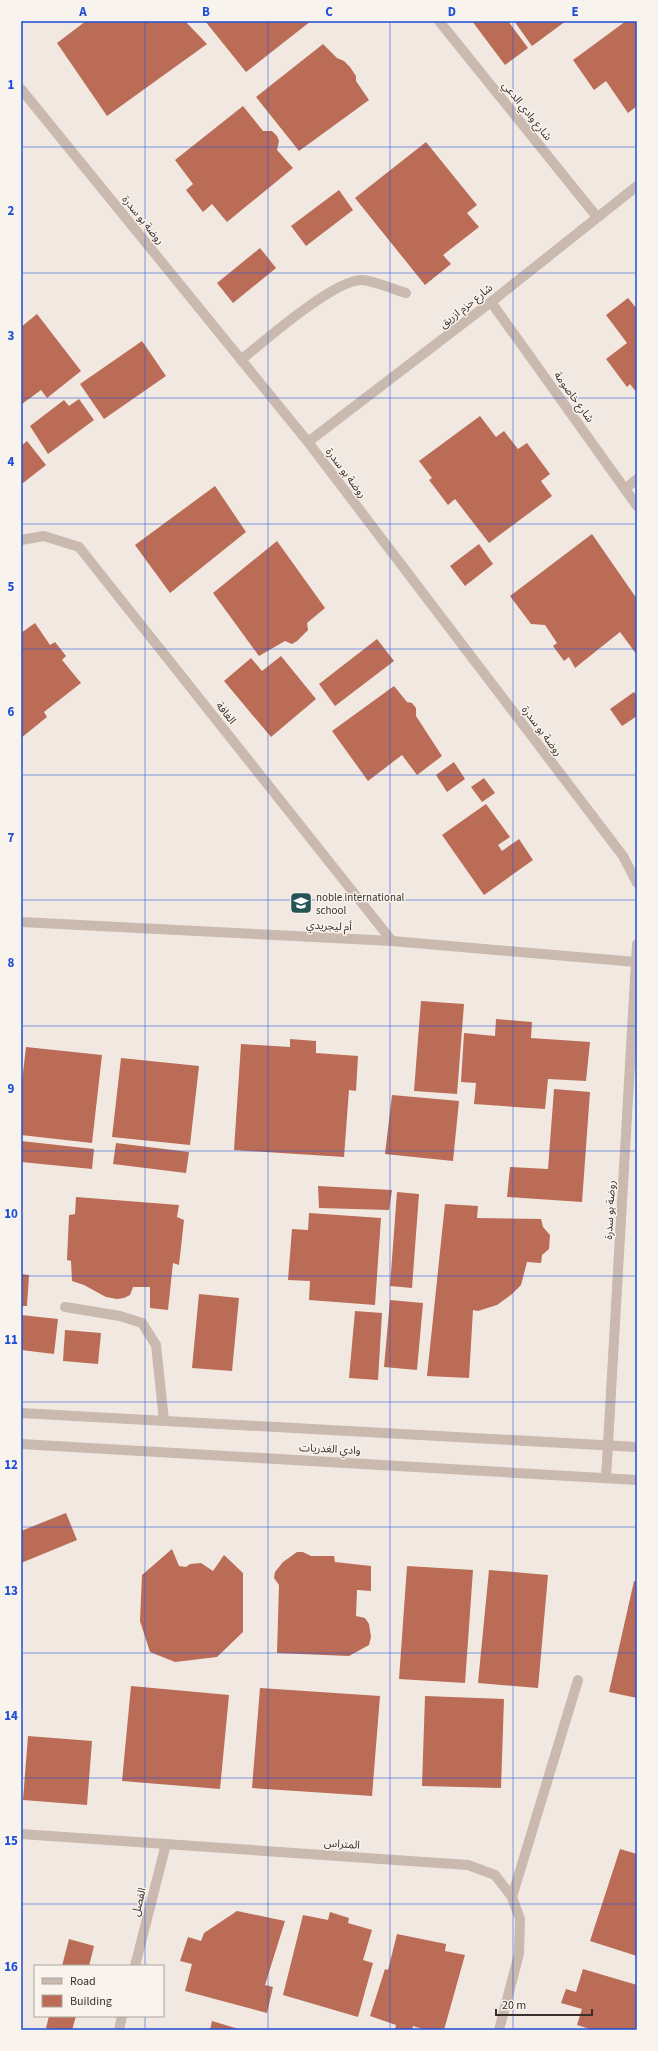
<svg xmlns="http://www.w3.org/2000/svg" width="658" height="2051" viewBox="0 0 658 2051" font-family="'Source Sans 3','Noto Sans Arabic',sans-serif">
<rect width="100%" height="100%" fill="#f1e9e1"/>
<g fill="#ba6c56">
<polygon points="86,21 185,21 207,44 107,116 57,43"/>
<polygon points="205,21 311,21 246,72"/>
<polygon points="472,21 508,21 528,48 505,65"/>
<polygon points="514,21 566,21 532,46"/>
<polygon points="626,21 637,21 637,106 628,113 606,81 594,90 573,60"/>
<polygon points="323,44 337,58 344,61 350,67 356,76 356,81 369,100 299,151 256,97"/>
<polygon points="243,106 263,131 272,131 277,136 279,141 277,150 293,168 227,222 212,204 203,212 186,190 193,184 175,160"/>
<polygon points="426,142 477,205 467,213 479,227 443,255 451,264 425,285 355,198"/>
<polygon points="339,190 353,210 306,246 291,226"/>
<polygon points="260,248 276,268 233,303 217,283"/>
<polygon points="628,298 637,309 637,393 630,384 627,387 606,359 627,343 606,315"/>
<polygon points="37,314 81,371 47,398 41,390 22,404 21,402 21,327"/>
<polygon points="142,341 166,376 104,419 80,384"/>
<polygon points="79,399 94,420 48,454 30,426 64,400 69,406"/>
<polygon points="480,416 496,437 504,431 518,449 527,443 550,474 541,481 552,496 489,543 455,499 448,505 429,480 432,478 419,461"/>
<polygon points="27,441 46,465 23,483 21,481 21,446"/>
<polygon points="215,486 246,532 170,593 135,545"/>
<polygon points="592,534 637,599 637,655 620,632 575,668 569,657 564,661 553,646 557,643 545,625 531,624 510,596"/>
<polygon points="277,541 325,608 307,623 308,630 297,641 292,644 285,641 259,656 213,593"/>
<polygon points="479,544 493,564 465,586 450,566"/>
<polygon points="35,623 50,645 55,642 66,656 62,660 81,683 44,712 47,717 21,738 21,633"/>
<polygon points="377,639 394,661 335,706 319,684"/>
<polygon points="281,656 316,699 271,737 224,681 251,658 262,671"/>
<polygon points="394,686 407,702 412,703 416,708 416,716 442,756 417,775 402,755 368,781 332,731"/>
<polygon points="634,692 637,696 637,716 622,726 610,709"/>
<polygon points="454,762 465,779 447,792 436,775"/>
<polygon points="484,778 495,793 482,802 471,787"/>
<polygon points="486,804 510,837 498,845 502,851 519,839 533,860 484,895 442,835"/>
<polygon points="421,1001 464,1004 457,1094 414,1091"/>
<polygon points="496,1019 532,1022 531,1038 590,1042 586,1081 548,1079 545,1109 474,1104 476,1083 461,1082 464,1033 495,1036"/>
<polygon points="290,1039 316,1041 316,1053 358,1056 356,1091 349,1090 344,1157 234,1150 241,1044 290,1047"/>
<polygon points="26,1047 102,1055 92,1143 21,1135 21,1090"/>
<polygon points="121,1058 199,1066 190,1145 112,1137"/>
<polygon points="554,1089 590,1092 582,1202 507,1197 510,1167 548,1169"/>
<polygon points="392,1095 459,1101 453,1161 385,1154"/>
<polygon points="21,1141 94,1149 92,1169 21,1162"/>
<polygon points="116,1143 189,1152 186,1173 113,1164"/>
<polygon points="318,1186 392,1190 389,1210 319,1208"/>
<polygon points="397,1192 419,1194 412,1288 390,1286"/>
<polygon points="76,1197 179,1205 177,1217 184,1220 179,1265 173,1263 168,1310 150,1308 150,1287 133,1287 130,1295 124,1298 117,1299 106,1297 84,1285 72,1281 71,1261 67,1260 69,1215 75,1214"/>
<polygon points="445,1204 478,1206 477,1218 541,1219 543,1227 550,1235 549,1249 542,1255 541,1263 527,1262 521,1285 512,1294 497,1305 478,1311 473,1310 469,1378 427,1376"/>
<polygon points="309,1213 381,1218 375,1305 309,1300 310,1281 288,1280 292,1229 308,1230"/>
<polygon points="21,1274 29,1275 27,1306 21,1306"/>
<polygon points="199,1294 239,1298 232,1371 192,1368"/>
<polygon points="390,1300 423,1303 417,1370 384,1367"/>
<polygon points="355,1311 382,1313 378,1380 349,1378"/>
<polygon points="21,1315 58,1319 54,1354 21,1350"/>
<polygon points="65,1330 101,1333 98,1364 63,1361"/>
<polygon points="66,1513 77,1540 21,1563 21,1531"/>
<polygon points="172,1549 179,1566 186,1567 190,1564 201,1563 213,1571 224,1555 243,1573 243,1632 217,1657 175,1662 150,1652 140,1621 142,1575"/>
<polygon points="297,1552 303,1552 311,1556 334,1556 335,1562 371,1566 371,1591 357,1590 356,1616 365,1618 369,1624 371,1637 369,1645 349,1656 277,1653 279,1585 274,1578 275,1572 283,1562"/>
<polygon points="407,1566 473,1570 465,1683 399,1679"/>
<polygon points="489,1570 548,1575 538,1688 478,1683"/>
<polygon points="634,1581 637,1581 637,1698 609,1692"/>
<polygon points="131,1686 229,1695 220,1789 122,1781"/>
<polygon points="260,1688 380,1696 372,1796 252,1788"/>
<polygon points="425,1696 504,1699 501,1788 422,1786"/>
<polygon points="28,1736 92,1741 87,1805 23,1800"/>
<polygon points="620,1849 637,1854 637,1956 590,1941"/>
<polygon points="237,1911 285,1921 265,1985 273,1987 267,2013 185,1991 192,1964 180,1961 188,1937 201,1941 204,1933"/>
<polygon points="330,1912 349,1918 348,1923 372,1930 363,1960 373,1963 358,2017 283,1995 303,1915 328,1920"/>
<polygon points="397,1934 446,1944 445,1951 465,1955 444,2030 426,2030 413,2026 412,2030 395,2030 396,2025 370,2016 385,1969 388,1970"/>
<polygon points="69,1939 94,1946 89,1966 62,1966"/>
<polygon points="583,1969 637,1985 637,2030 593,2030 577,2025 582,2009 561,2003 566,1989 576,1992"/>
<polygon points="49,2016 76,2016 72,2030 56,2030 46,2028"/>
<polygon points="212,2021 242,2030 210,2030"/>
</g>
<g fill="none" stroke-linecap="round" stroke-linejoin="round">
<g stroke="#c9b9ae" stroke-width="10">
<path d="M241,360C264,341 335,279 362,280C374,281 393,289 406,293"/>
<polyline points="65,1307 120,1316 142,1323 156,1345 164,1421"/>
<polyline points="512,1897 578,1680"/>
</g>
<g stroke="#c9b9ae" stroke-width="10">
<polyline points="439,21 597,217"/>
<polyline points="21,89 308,442 623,856 637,883"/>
<polyline points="491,302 637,506"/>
<polyline points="308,442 491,302 637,186"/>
<polyline points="625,489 637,479"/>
<polyline points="21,540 44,536 79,547 392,941"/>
<polyline points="21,922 392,941 636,962"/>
<polyline points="21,1413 637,1447"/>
<polyline points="21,1444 637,1480"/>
<polyline points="606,1478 637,944"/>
<polyline points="21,1834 468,1865 495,1875 512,1897 520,1919 519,1954 499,2030"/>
<polyline points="135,1966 166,1844"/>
<polyline points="119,2030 122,2016"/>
</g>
</g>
<path fill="none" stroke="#1d4ed8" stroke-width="1" stroke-opacity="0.55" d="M145,21V1966M268,21V2030M390,21V2030M513,21V2030M21,147H637M21,273H637M21,398H637M21,524H637M21,649H637M21,775H637M21,900H637M21,1026H637M21,1151H637M21,1276H637M21,1402H637M21,1527H637M21,1653H637M21,1778H637M21,1904H637M145,2016V2030"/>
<defs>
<g id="school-square" transform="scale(1.15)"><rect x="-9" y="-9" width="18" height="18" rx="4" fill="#255456" stroke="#f9f3ed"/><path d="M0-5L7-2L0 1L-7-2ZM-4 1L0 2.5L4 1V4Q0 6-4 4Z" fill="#fff"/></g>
</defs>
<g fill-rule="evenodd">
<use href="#school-square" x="301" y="903"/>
</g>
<g text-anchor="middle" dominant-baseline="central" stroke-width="3" stroke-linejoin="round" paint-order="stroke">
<g font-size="11" fill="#382f2b" stroke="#f9f3ed">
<text transform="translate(527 111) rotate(51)">شارع وادي الدعي</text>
<text transform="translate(143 220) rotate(51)">روضة بو سدرة</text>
<text transform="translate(466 306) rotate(-38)">شارع حزم ازريق</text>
<text transform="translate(574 397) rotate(54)">شارع خاصومة</text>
<text transform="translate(346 473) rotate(53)">روضة بو سدرة</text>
<text transform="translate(226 713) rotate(52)">الغافة</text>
<text transform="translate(542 731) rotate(53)">روضة بو سدرة</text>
<text transform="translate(329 926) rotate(3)">أم ليجريدي</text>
<text transform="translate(610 1210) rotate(-87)">روضة بو سدرة</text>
<text transform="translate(330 1449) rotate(3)">وادي الغدريات</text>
<text transform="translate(342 1844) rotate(4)">المتراس</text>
<text transform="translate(139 1902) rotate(-76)">الفصل</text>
</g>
<g font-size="11" fill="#382f2b" stroke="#f9f3ed" text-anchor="start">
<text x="316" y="897">noble international<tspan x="316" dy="13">school</tspan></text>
</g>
</g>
<rect width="658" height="2051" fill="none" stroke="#f9f3ed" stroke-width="44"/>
<rect x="34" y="1965" width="130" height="52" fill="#f9f3ed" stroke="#aca59f"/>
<rect x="42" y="1978" width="20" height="6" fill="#c9b9ae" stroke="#aca59f"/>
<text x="70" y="1985" font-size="12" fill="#382f2b">Road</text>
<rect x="42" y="1995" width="20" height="12" fill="#ba6c56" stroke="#aca59f"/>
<text x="70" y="2005" font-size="12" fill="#382f2b">Building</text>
<path d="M496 2009v6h96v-6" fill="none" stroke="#382f2b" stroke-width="2"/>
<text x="502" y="2009" font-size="12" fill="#382f2b" stroke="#f9f3ed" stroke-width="3" paint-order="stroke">20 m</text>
<rect x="22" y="22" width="614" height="2007" fill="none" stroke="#1d4ed8" stroke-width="1.5"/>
<g font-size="13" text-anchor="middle" font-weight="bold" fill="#1d4ed8">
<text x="83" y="16">A</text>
<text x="206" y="16">B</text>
<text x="329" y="16">C</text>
<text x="452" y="16">D</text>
<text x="575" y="16">E</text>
<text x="11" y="89">1</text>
<text x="11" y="215">2</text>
<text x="11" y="340">3</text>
<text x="11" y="466">4</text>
<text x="11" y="591">5</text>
<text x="11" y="716">6</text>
<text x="11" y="842">7</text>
<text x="11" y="967">8</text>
<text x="11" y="1093">9</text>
<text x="11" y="1218">10</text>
<text x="11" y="1344">11</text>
<text x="11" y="1469">12</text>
<text x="11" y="1595">13</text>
<text x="11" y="1720">14</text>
<text x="11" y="1845">15</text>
<text x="11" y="1971">16</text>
</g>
</svg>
